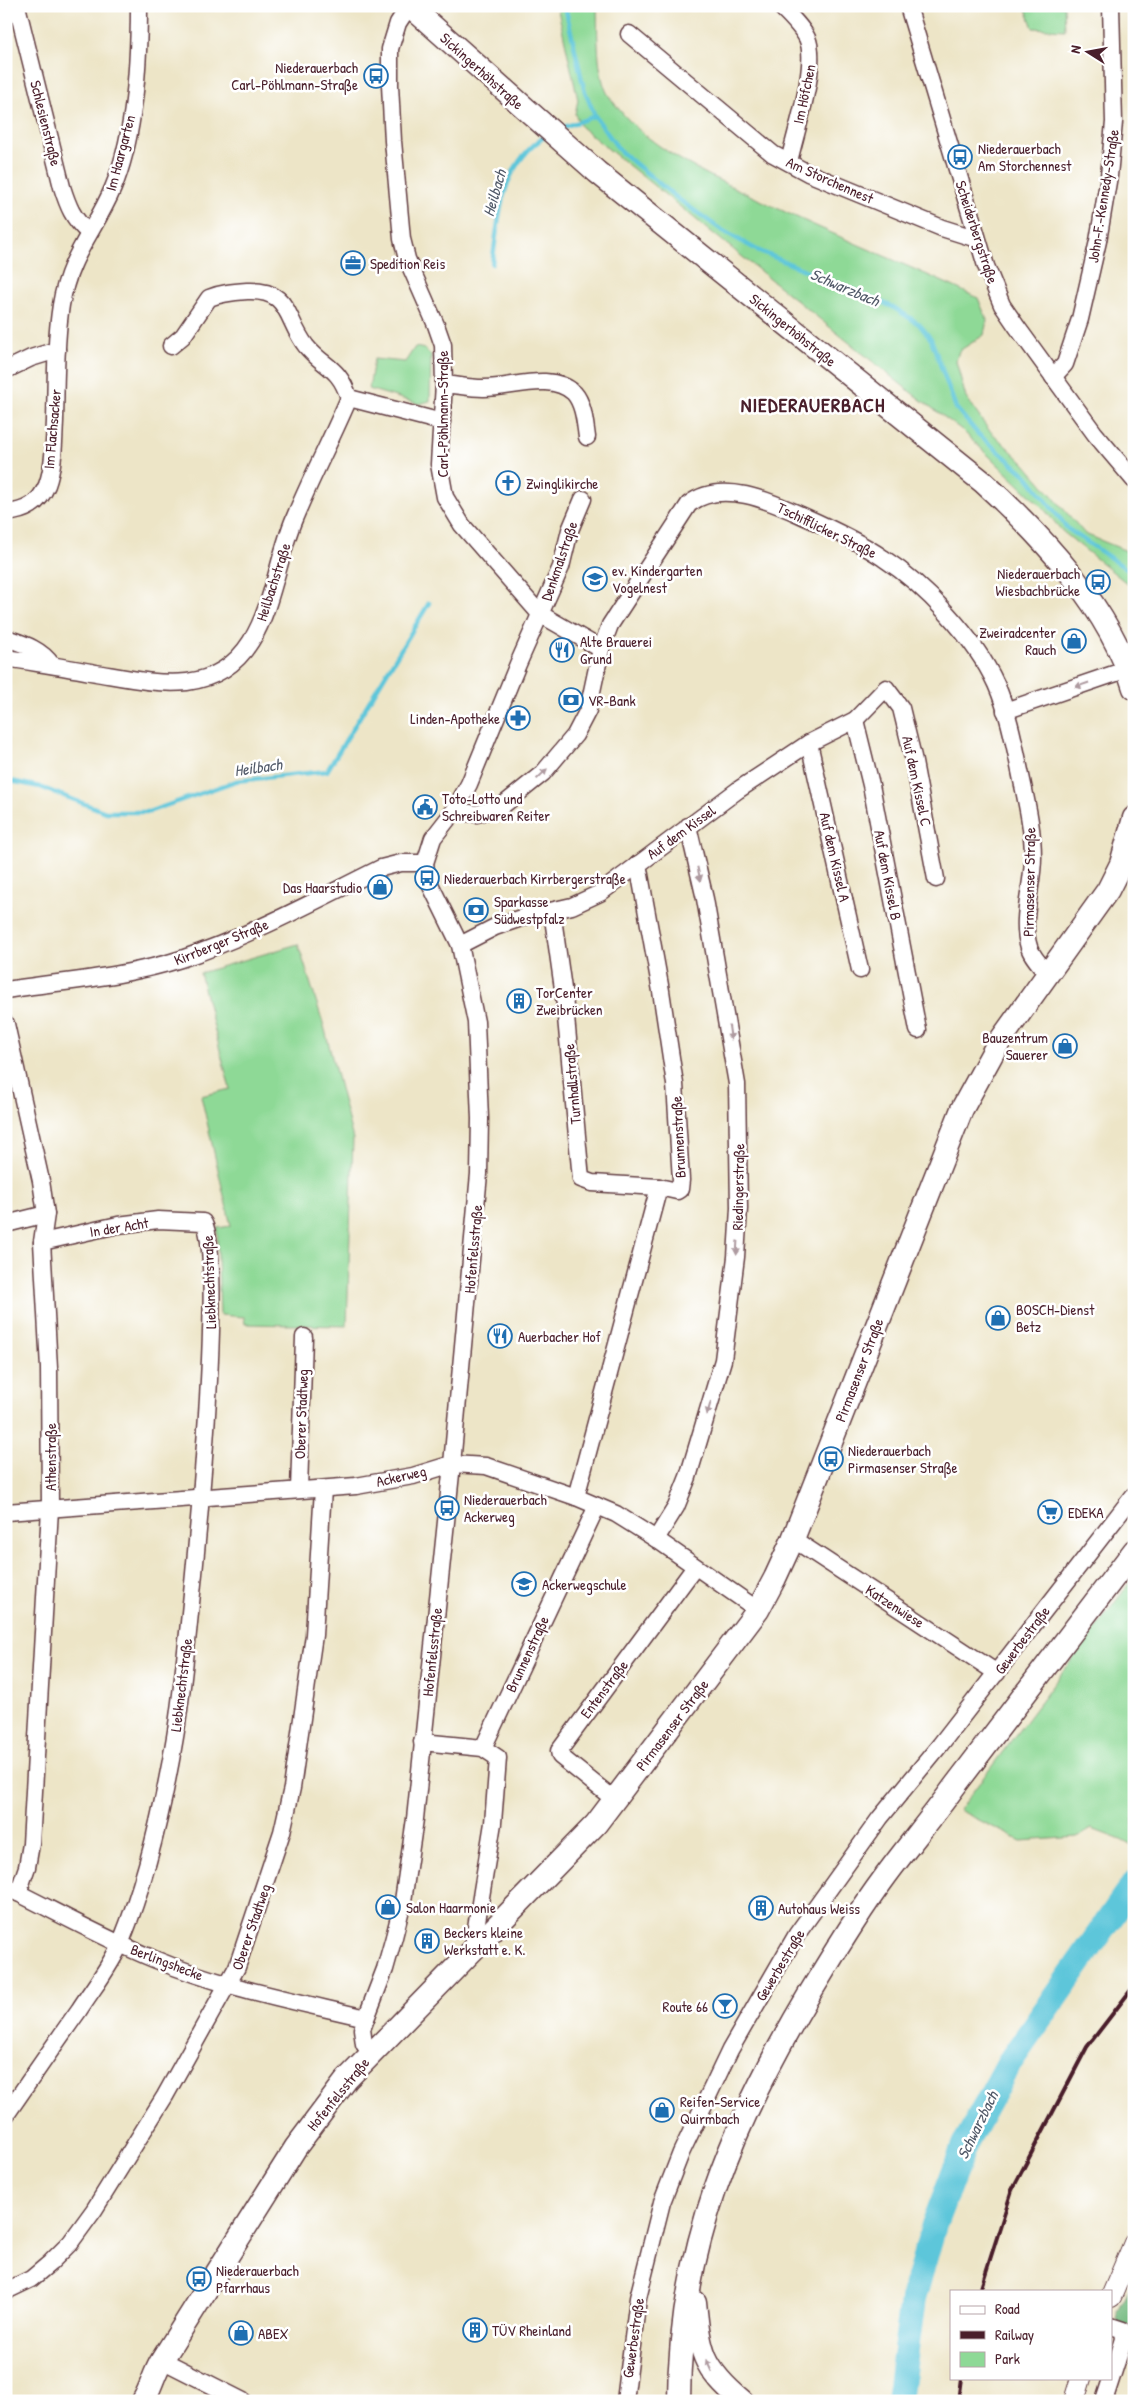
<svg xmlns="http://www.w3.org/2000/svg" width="1140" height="2407" viewBox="0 0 1140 2407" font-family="'Patrick Hand',sans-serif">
<rect width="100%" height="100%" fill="#fff"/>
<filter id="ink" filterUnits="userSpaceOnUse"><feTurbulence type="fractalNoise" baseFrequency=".02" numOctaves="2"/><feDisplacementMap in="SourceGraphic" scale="10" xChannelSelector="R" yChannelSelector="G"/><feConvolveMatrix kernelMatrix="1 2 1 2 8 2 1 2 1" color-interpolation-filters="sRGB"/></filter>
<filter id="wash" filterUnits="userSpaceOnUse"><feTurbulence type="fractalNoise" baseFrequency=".0096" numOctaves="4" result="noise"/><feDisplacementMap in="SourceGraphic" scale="20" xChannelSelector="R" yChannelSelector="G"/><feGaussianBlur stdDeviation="1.12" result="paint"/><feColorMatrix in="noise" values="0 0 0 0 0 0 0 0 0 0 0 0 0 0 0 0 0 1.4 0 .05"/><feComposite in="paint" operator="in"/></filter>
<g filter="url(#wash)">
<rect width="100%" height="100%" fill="#ede5c7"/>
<g fill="#8ed996" stroke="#6c7c60">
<path d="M557,6H597C598,30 596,76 609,96C644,148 706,174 760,200C832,235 906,264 978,298L987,320L984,335L959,351L956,361L966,398L988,429L1024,463L1085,534L1134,554V589L1062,531L1044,509L962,430L913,394L581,127L575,114L578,100Z"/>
<polygon points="1025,6 1064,6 1065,30 1033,28"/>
<polygon points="415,347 425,349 431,355 430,401 419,404 369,389 374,359 405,362"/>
<polygon points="298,944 324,1026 353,1139 347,1326 245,1324 244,1317 220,1315 217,1228 231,1226 201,1096 230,1089 200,973"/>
<polygon points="1134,1577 1134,1847 1121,1840 1092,1829 1077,1837 1021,1841 959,1810"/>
</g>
<polygon fill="#72b97f" stroke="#5e6c55" points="1134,2278 1134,2325 1120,2325 1116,2319 1117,2314"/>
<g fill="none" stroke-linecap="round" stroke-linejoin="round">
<g stroke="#5dc6da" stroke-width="4.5">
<polyline points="565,6 584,89 595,116 620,151 677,198 720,229 757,250 893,307 919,324 931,339 956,408 978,434 1027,476 1068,529 1134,574"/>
<polyline points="558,129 595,116"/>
<path d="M492,264C500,213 500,165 547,135"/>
<polyline points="6,780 40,787 106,812 148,812 236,781 327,771 429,603"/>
</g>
<polyline stroke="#5dc6da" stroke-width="26" points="899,2401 913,2299 934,2225 964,2146 1009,2063 1134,1884"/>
</g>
</g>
<g filter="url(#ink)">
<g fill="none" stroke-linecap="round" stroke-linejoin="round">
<g stroke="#623d42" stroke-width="19">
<g id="minor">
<path d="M17,6L62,187C68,206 73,219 88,232"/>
<polyline points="409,6 398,23 390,49 390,85 393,141 402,239 407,259 436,325 443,345 444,384 439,464 445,497 462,525 540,614 601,649"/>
<path d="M780,6C790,16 801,26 807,38C819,64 795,133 789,162"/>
<polyline points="908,6 986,266 1002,305 1017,327 1095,434 1134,480"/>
<polyline points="629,34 773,154 808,173 942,228 977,239"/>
<path d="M171,346L183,336L209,298C221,293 234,292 247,291C291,289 285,319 306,346C324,368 339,366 349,398"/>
<polyline points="6,370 31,358 57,350"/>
<polyline points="1053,377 1065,364 1080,319 1098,241 1109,176 1114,122 1111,6"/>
<path d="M444,384C457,385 470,388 483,388C510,389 551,371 574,393C584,404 585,424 587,437"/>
<polyline points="349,398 442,422"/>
<path d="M6,513C26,511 39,504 47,485C54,466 54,441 55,421C56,383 55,343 61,305C69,255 95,231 113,188C135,136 139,63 139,6"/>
<path d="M6,638C24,644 41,649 52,665"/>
<path d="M6,658C36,663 66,667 96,673C126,678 157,685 187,682C270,672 269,578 294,519C311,478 332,438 349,398"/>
<polyline points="1005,711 1128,669"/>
<polyline points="855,720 871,785 918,1030"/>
<polyline points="809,743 860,970"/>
<path d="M454,811L477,814L502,806L543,773L575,735L588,710L601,649L610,625L689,504C721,479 770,501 803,516C830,528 858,541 883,558C925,585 975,638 996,684C1008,711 1014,742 1020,771C1026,800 1033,828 1033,857C1033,887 1020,919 1029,947C1032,957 1042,967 1049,975"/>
<polyline points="552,911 564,996 581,1179 592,1183 659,1187 677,1191 680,1189 681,1180 675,1084 661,991 638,864"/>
<polyline points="460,945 495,927 524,917 572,906 600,893 738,790 809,743 855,720 886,688 901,708 913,757 936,879"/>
<path d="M6,990C64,981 126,977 181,959C251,936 316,900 381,868L401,863H425"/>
<polyline points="6,1024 41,1181 46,1214 42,1242 49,1368 50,1509 31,1844 27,1867 18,1893"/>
<polyline points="6,1224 46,1214"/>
<polyline points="299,1490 304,1337"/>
<polyline points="576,1497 659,1187"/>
<polyline points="6,1512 356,1486 413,1476 452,1464 486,1466 576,1497 616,1514 656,1539 758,1610"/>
<polyline points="656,1539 676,1507 688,1477 723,1360 736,1257 739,1208 737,1084 705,899 688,826"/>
<polyline points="793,1539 997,1673"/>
<polyline points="422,1742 483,1748 498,1758 493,1823 472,1952"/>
<polyline points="483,1748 597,1506"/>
<polyline points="615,1800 560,1756 559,1751 695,1567"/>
<path d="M6,1887C55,1911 103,1938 154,1959C221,1987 295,2001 366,2018"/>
<polyline points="371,2054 364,2044 362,2029 385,1969 394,1937 403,1901 415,1819 452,1464 479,1174 480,1119 476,1022 460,945 427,878 425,863 433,838 454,811 469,784 518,664 561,567 570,530 583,499"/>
<path d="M6,2115C30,2080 54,2045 79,2010C93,1988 111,1966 121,1942C146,1880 164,1803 175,1737C186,1674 230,1253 203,1222L158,1220L118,1225L42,1242"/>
<polyline points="6,2291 31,2279 50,2263 70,2243 94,2210 165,2096 237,1967 282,1832 292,1788 314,1635 323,1489"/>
<polyline points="162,2360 243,2401"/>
<polyline points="625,2401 638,2298 662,2202 681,2153 730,2050 797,1934 880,1818 940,1745 1134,1495"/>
<polyline points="1104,2401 1124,2339 1123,2330 1111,2326"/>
</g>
</g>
<g stroke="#623d42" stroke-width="22">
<g id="tertiary">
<polyline points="1111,2297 1134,2243"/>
<polyline points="1074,2401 1081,2378"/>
</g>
</g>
<g stroke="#623d42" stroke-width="25">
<g id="secondary">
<path d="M410,6L597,172L983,482C1043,537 1110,608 1134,688"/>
<path d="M695,2302C700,2352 702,2368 742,2401"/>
<path d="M143,2401C151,2388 154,2373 162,2360L296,2147L347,2079L596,1824L758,1610L775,1578L793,1539L962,1109L997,1045L1108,890L1121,864L1134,818"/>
<path d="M679,2401C679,2248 733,2122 810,1993C833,1955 856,1916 882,1881C905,1849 931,1819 954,1787C1014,1709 1074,1630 1134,1551"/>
</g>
</g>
<use href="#minor" stroke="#fff" stroke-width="16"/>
<use href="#tertiary" stroke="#fff" stroke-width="20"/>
<use href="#secondary" stroke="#fff" stroke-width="22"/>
<g stroke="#4a1f2b" stroke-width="4">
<polyline points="980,2291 1012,2190 1087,2047 1134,1986"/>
<polyline points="958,2401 961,2378"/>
</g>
</g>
<defs><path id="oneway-solid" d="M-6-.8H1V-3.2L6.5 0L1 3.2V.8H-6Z" transform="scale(1.25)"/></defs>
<g fill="#ae9aa0">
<use href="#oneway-solid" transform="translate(1082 685) rotate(161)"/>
<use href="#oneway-solid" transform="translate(542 774) rotate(-44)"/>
<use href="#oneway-solid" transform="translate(699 874) rotate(77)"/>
<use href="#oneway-solid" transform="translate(730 1033) rotate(82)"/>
<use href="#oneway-solid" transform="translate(737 1248) rotate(93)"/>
<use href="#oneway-solid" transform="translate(709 1408) rotate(106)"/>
<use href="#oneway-solid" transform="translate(709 2366) rotate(-115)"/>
</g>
</g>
<defs>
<g id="bus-ring" transform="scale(1.25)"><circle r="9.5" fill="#fff" stroke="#1f6fb2" stroke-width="1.5"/><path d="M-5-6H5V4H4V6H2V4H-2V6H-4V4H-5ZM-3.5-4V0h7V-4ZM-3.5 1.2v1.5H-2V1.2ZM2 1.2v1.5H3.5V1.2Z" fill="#1f6fb2"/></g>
<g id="office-ring" transform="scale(1.25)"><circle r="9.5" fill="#fff" stroke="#1f6fb2" stroke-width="1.5"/><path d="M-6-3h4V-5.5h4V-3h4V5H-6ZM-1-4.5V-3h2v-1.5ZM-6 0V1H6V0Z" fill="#1f6fb2"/></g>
<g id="church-ring" transform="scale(1.25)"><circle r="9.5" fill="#fff" stroke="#1f6fb2" stroke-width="1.5"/><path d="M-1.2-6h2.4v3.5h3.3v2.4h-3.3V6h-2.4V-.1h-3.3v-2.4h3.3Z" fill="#1f6fb2"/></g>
<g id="school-ring" transform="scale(1.25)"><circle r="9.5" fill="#fff" stroke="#1f6fb2" stroke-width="1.5"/><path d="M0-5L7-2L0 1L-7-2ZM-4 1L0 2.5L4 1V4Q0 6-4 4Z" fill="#1f6fb2"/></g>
<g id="shop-ring" transform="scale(1.25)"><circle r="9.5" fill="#fff" stroke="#1f6fb2" stroke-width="1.5"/><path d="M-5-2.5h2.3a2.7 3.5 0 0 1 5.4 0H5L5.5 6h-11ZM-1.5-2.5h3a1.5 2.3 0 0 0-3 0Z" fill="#1f6fb2"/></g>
<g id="restaurant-ring" transform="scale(1.25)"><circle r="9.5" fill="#fff" stroke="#1f6fb2" stroke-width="1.5"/><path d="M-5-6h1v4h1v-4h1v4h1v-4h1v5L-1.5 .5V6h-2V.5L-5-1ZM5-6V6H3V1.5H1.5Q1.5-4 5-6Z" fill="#1f6fb2"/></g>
<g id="bank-ring" transform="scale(1.25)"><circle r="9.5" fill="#fff" stroke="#1f6fb2" stroke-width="1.5"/><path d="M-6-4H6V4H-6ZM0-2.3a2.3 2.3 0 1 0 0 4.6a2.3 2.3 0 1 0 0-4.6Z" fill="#1f6fb2"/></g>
<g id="pharmacy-ring" transform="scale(1.25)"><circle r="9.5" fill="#fff" stroke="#1f6fb2" stroke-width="1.5"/><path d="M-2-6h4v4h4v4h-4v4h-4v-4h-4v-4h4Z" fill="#1f6fb2"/></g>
<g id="civic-ring" transform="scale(1.25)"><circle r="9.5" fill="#fff" stroke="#1f6fb2" stroke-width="1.5"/><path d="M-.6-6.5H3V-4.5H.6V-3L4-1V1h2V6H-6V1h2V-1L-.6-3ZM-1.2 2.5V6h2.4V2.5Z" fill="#1f6fb2"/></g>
<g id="building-ring" transform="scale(1.25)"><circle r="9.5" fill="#fff" stroke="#1f6fb2" stroke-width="1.5"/><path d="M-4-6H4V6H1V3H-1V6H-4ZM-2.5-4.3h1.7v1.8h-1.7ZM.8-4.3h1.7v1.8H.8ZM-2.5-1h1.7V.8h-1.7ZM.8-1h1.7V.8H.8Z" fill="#1f6fb2"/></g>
<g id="supermarket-ring" transform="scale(1.25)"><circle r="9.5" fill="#fff" stroke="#1f6fb2" stroke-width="1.5"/><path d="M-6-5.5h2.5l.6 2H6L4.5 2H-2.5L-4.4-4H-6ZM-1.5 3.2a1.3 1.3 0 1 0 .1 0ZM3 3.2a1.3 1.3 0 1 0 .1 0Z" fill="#1f6fb2"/></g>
<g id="bar-ring" transform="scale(1.25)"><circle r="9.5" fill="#fff" stroke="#1f6fb2" stroke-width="1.5"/><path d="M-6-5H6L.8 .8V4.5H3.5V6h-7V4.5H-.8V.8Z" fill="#1f6fb2"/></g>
</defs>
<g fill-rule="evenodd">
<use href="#bus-ring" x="376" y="76"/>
<use href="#bus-ring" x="960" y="157"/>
<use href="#office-ring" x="353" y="263"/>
<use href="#church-ring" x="508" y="483"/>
<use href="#school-ring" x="595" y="579"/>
<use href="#bus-ring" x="1098" y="582"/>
<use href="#shop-ring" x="1074" y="641"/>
<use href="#restaurant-ring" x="562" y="650"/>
<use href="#bank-ring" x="571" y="700"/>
<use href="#pharmacy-ring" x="518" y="718"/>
<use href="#civic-ring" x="425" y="807"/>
<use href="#bus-ring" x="427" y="878"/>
<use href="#shop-ring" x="380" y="887"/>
<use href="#bank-ring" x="476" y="910"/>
<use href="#building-ring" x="519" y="1001"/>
<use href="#shop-ring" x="1065" y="1046"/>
<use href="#shop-ring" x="998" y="1318"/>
<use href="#restaurant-ring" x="500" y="1336"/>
<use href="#bus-ring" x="831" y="1459"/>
<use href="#bus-ring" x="447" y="1508"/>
<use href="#supermarket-ring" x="1050" y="1512"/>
<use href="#school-ring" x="524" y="1584"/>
<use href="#shop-ring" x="388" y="1907"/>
<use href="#building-ring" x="761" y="1908"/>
<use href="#building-ring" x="427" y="1941"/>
<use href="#bar-ring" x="725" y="2006"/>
<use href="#shop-ring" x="662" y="2110"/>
<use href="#bus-ring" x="199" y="2279"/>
<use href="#building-ring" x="475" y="2330"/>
<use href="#shop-ring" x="241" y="2333"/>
</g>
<g text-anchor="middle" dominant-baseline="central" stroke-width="5" stroke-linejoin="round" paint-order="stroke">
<g font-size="15" fill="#4a1f2b" stroke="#fff" text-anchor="start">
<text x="358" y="67" text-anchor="end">Niederauerbach<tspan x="358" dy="17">Carl-Pöhlmann-Straße</tspan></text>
<text x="978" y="148">Niederauerbach<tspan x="978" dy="17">Am Storchennest</tspan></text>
<text x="370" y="263">Spedition Reis</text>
<text x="526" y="483">Zwinglikirche</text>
<text x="612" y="570">ev. Kindergarten<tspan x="612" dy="17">Vogelnest</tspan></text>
<text x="1080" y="573" text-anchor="end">Niederauerbach<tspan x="1080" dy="17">Wiesbachbrücke</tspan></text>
<text x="1056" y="632" text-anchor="end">Zweiradcenter<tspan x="1056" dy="17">Rauch</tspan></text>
<text x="580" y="641">Alte Brauerei<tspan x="580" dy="17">Grund</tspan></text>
<text x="588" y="700">VR-Bank</text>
<text x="500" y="718" text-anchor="end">Linden-Apotheke</text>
<text x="442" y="798">Toto-Lotto und<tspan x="442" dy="17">Schreibwaren Reiter</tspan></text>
<text x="444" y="878">Niederauerbach Kirrbergerstraße</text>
<text x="362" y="887" text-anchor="end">Das Haarstudio</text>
<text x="494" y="901">Sparkasse<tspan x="494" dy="17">Südwestpfalz</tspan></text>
<text x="536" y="992">TorCenter<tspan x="536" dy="17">Zweibrücken</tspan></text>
<text x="1048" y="1037" text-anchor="end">Bauzentrum<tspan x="1048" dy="17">Sauerer</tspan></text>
<text x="1016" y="1309">BOSCH-Dienst<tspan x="1016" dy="17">Betz</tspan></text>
<text x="518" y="1336">Auerbacher Hof</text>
<text x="848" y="1450">Niederauerbach<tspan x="848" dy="17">Pirmasenser Straße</tspan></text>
<text x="464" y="1499">Niederauerbach<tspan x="464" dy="17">Ackerweg</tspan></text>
<text x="1068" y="1512">EDEKA</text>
<text x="542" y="1584">Ackerwegschule</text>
<text x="406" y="1907">Salon Haarmonie</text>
<text x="778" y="1908">Autohaus Weiss</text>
<text x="444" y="1932">Beckers kleine<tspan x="444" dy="17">Werkstatt e. K.</tspan></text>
<text x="708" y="2006" text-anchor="end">Route 66</text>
<text x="680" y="2101">Reifen-Service<tspan x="680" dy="17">Quirmbach</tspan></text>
<text x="216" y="2270">Niederauerbach<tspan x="216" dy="17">Pfarrhaus</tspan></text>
<text x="492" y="2330">TÜV Rheinland</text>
<text x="258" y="2333">ABEX</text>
</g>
<g font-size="15" fill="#4a1f2b" stroke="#fff">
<text transform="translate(482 71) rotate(42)">Sickingerhöhstraße</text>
<text transform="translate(804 94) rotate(-78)">Im Höfchen</text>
<text transform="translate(46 123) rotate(76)">Schlesienstraße</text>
<text transform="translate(120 153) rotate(-75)">Im Haargarten</text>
<text transform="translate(830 180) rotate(24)">Am Storchennest</text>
<text transform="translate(1103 196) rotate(-81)">John-F.-Kennedy-Straße</text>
<text transform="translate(977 232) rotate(72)">Scheiderbergstraße</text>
<text transform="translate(793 330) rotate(39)">Sickingerhöhstraße</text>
<text transform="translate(442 414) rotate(-90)">Carl-Pöhlmann-Straße</text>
<text transform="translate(52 429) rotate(-85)">Im Flachsacker</text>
<text transform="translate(827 530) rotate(26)">Tschifflicker Straße</text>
<text transform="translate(559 561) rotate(-71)">Denkmalstraße</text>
<text transform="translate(273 582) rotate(-72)">Heilbachstraße</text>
<text transform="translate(917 781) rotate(78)">Auf dem Kissel C</text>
<text transform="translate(681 832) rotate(-36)">Auf dem Kissel</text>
<text transform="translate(835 857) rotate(77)">Auf dem Kissel A</text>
<text transform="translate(888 875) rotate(79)">Auf dem Kissel B</text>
<text transform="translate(1029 882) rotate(-89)">Pirmasenser Straße</text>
<text transform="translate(221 942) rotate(-22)">Kirrberger Straße</text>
<text transform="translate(572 1084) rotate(-95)">Turnhallstraße</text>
<text transform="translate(678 1137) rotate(-93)">Brunnenstraße</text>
<text transform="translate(738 1187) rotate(-89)">Riedingerstraße</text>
<text transform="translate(119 1227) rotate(-9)">In der Acht</text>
<text transform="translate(473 1249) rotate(-85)">Hofenfelsstraße</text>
<text transform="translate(209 1282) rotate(-92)">Liebknechtstraße</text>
<text transform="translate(859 1370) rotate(-69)">Pirmasenser Straße</text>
<text transform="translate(301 1414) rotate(-88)">Oberer Stadtweg</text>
<text transform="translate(50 1457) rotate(-90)">Athenstraße</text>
<text transform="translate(401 1476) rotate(-13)">Ackerweg</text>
<text transform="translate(895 1606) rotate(33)">Katzenwiese</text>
<text transform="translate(1022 1640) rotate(-53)">Gewerbestraße</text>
<text transform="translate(432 1652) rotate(-84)">Hofenfelsstraße</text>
<text transform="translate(527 1654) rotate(-65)">Brunnenstraße</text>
<text transform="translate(181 1685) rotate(-83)">Liebknechtstraße</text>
<text transform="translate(604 1689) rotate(-53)">Entenstraße</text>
<text transform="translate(672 1725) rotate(-53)">Pirmasenser Straße</text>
<text transform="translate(251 1927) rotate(-71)">Oberer Stadtweg</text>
<text transform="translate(167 1962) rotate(21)">Berlingshecke</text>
<text transform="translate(780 1965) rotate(-59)">Gewerbestraße</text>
<text transform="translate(338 2094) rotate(-51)">Hofenfelsstraße</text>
<text transform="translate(633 2338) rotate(-82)">Gewerbestraße</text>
</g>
<g font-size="16" font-style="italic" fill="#515968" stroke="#fff">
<text transform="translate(494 193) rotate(-74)">Heilbach</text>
<text transform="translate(845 287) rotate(23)">Schwarzbach</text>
<text transform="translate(258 767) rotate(-8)">Heilbach</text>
<text transform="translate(977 2125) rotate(-64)">Schwarzbach</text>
</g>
<g font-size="20" font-weight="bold" letter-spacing="1" fill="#4a1f2b" stroke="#fff">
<text x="813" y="404">NIEDERAUERBACH</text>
</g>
</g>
<rect width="1140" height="2407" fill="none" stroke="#fff" stroke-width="25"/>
<rect x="950" y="2290" width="162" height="90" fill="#ffffff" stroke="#b7a5aa"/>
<rect x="960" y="2306" width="25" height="8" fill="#ffffff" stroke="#b7a5aa"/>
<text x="995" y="2314" font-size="15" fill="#4a1f2b">Road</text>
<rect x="960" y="2331" width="25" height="8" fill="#4a1f2b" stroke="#b7a5aa"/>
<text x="995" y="2340" font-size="15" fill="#4a1f2b">Railway</text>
<rect x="960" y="2352" width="25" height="15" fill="#8ed996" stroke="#b7a5aa"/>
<text x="995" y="2364" font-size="15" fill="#4a1f2b">Park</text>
<g transform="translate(1088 52) rotate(281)" stroke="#ffffff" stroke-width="4" paint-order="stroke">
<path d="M0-4L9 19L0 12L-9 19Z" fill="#4a1f2b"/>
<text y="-8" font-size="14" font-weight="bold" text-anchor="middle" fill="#4a1f2b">N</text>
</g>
</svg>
